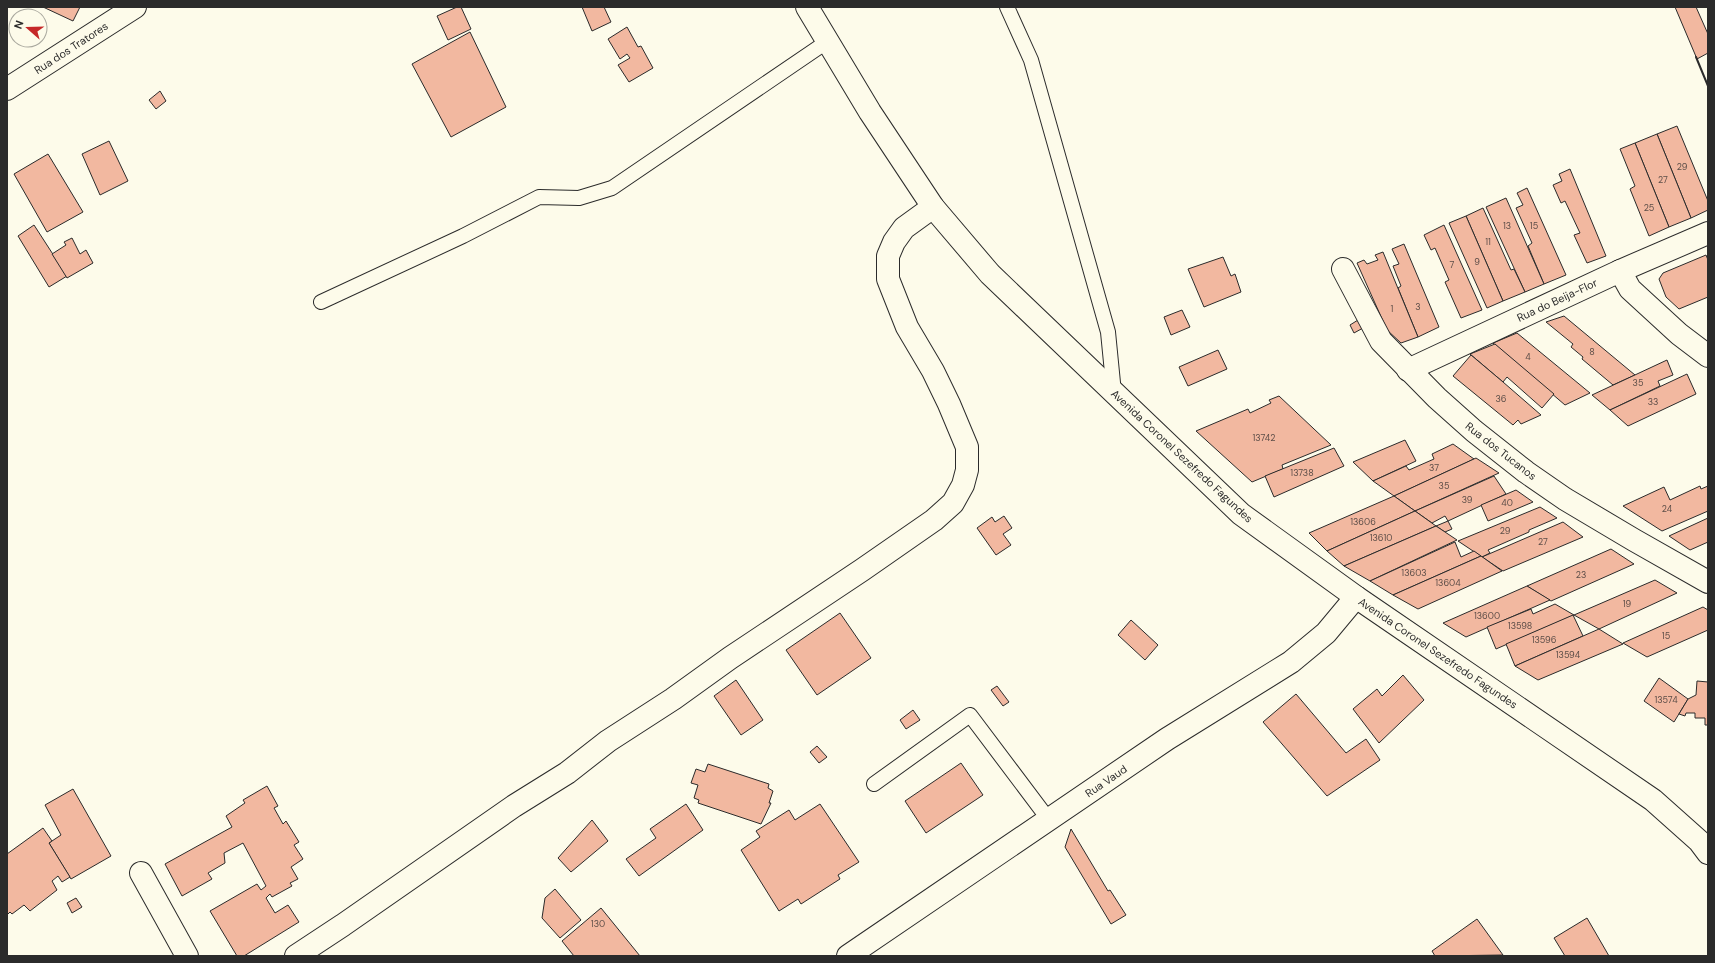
<svg xmlns="http://www.w3.org/2000/svg" width="1715" height="963" viewBox="0 0 1715 963" font-family="'DM Sans',sans-serif">
<rect width="100%" height="100%" fill="#fdfbea"/>
<g fill="#f2b8a0" stroke="#2b2b2b">
<polygon points="43,7 80,7 73,21"/>
<polygon points="457,7 461,7 471,29 448,40 437,16"/>
<polygon points="582,7 604,7 611,22 592,31"/>
<polygon points="1675,7 1696,7 1708,34 1708,53 1697,59"/>
<polygon points="627,27 638,47 641,46 653,68 629,82 618,65 630,58 627,54 620,59 608,39"/>
<polygon points="470,32 506,107 451,137 412,64"/>
<polygon points="160,91 166,101 156,109 149,100"/>
<polygon points="1677,126 1708,201 1708,210 1691,218 1657,134"/>
<polygon points="1657,134 1691,218 1669,227 1635,143"/>
<polygon points="109,141 128,181 100,195 82,154"/>
<polygon points="1635,143 1669,227 1649,236 1630,189 1635,186 1620,149"/>
<polygon points="48,154 83,212 47,232 14,174"/>
<polygon points="1570,169 1606,256 1587,263 1574,235 1580,233 1565,201 1561,203 1553,185 1562,181 1559,174"/>
<polygon points="1527,188 1566,275 1544,284 1528,246 1532,243 1516,208 1523,205 1517,193"/>
<polygon points="1506,198 1544,284 1525,292 1486,207"/>
<polygon points="1483,208 1511,270 1514,269 1525,292 1503,301 1466,216"/>
<polygon points="1466,216 1503,301 1487,308 1449,223"/>
<polygon points="34,225 67,276 49,287 18,236"/>
<polygon points="1444,225 1482,310 1461,318 1445,282 1449,280 1435,248 1431,250 1424,235"/>
<polygon points="72,238 80,254 86,250 93,263 67,278 52,254 66,245 64,242"/>
<polygon points="1404,244 1439,327 1418,337 1398,288 1401,286 1393,266 1399,264 1392,249"/>
<polygon points="1383,252 1418,337 1401,343 1387,330 1357,263 1364,260 1367,264 1378,260 1375,255"/>
<polygon points="1706,255 1708,260 1708,297 1679,309 1666,297 1659,279 1663,273"/>
<polygon points="1223,257 1231,276 1235,274 1241,292 1204,307 1188,269"/>
<polygon points="1182,310 1190,327 1171,335 1164,317"/>
<polygon points="1564,316 1635,375 1613,385 1582,359 1583,357 1571,347 1573,344 1546,322"/>
<polygon points="1358,320 1363,328 1354,333 1350,325"/>
<polygon points="1517,333 1590,393 1565,405 1493,343"/>
<polygon points="1495,344 1554,394 1542,408 1507,377 1503,382 1470,354"/>
<polygon points="1218,350 1227,369 1188,386 1179,367"/>
<polygon points="1471,355 1503,382 1541,415 1521,424 1518,420 1513,425 1453,376"/>
<polygon points="1667,360 1673,375 1658,381 1660,386 1610,410 1592,395"/>
<polygon points="1687,374 1696,394 1628,426 1610,410"/>
<polygon points="1279,396 1331,445 1282,465 1283,469 1252,482 1196,431 1248,409 1250,413 1271,403 1269,400"/>
<polygon points="1405,440 1416,461 1373,481 1353,462"/>
<polygon points="1453,444 1474,459 1394,496 1373,481 1406,466 1409,470 1434,459 1432,454"/>
<polygon points="1334,448 1344,466 1274,497 1265,476"/>
<polygon points="1476,458 1499,473 1415,511 1394,496"/>
<polygon points="1494,476 1506,494 1448,521 1445,516 1432,523 1415,511"/>
<polygon points="1700,486 1701,489 1708,486 1708,511 1662,531 1623,506 1664,487 1670,500"/>
<polygon points="1516,490 1533,502 1488,521 1481,505"/>
<polygon points="1394,496 1415,511 1327,551 1309,533"/>
<polygon points="1540,507 1557,518 1529,530 1529,532 1488,550 1490,553 1482,557 1458,541"/>
<polygon points="1415,511 1436,526 1344,566 1327,551"/>
<polygon points="1004,516 1012,528 1003,534 1011,545 996,555 977,528 992,517 995,522"/>
<polygon points="1708,518 1708,542 1690,550 1669,536"/>
<polygon points="1448,521 1452,529 1445,532 1436,526"/>
<polygon points="1563,522 1583,537 1503,571 1482,557"/>
<polygon points="1436,526 1457,540 1370,581 1344,566"/>
<polygon points="1455,542 1461,557 1474,551 1481,556 1393,595 1370,581"/>
<polygon points="1611,549 1634,564 1551,601 1527,586"/>
<polygon points="1481,556 1502,571 1418,609 1393,595"/>
<polygon points="1655,580 1677,593 1599,629 1574,615"/>
<polygon points="1527,586 1550,600 1466,637 1443,623"/>
<polygon points="1555,604 1574,615 1496,649 1487,627 1531,609 1533,614"/>
<polygon points="1703,607 1708,610 1708,630 1647,657 1623,643"/>
<polygon points="840,613 871,658 817,695 786,650"/>
<polygon points="1573,615 1583,636 1515,666 1506,644"/>
<polygon points="1131,620 1158,645 1145,660 1118,635"/>
<polygon points="1599,629 1623,644 1538,680 1515,666"/>
<polygon points="1403,675 1424,700 1379,743 1353,709 1377,689 1382,696"/>
<polygon points="1659,678 1688,699 1674,722 1644,701"/>
<polygon points="736,680 763,720 741,735 714,696"/>
<polygon points="1697,681 1708,682 1708,725 1705,725 1705,718 1695,718 1695,713 1686,713 1685,716 1679,714 1688,699 1696,695"/>
<polygon points="997,686 1009,702 1003,706 991,690"/>
<polygon points="1296,694 1346,753 1366,739 1380,760 1327,796 1263,722"/>
<polygon points="913,710 920,720 906,729 900,720"/>
<polygon points="817,746 827,757 819,763 810,752"/>
<polygon points="961,763 983,795 926,833 905,801"/>
<polygon points="708,764 769,784 768,788 773,791 769,803 771,803 761,824 698,803 699,800 694,798 698,785 691,783 696,769 705,772"/>
<polygon points="267,786 278,806 274,808 283,824 286,821 299,842 294,845 303,859 291,867 298,879 290,883 292,886 272,897 270,894 266,898 275,913 288,905 299,922 244,956 237,956 210,911 257,884 261,890 266,886 243,843 224,853 225,863 208,873 212,879 182,896 165,864 232,827 226,816 245,803 243,800"/>
<polygon points="73,789 111,856 71,879 49,843 61,835 45,805"/>
<polygon points="686,804 703,830 639,876 626,859 656,838 650,829"/>
<polygon points="820,804 859,862 838,875 840,879 801,904 798,899 779,911 741,850 760,837 756,831 789,810 795,820"/>
<polygon points="592,820 608,841 571,872 558,858"/>
<polygon points="43,828 52,841 49,843 70,877 62,882 58,876 52,881 57,890 30,911 24,905 12,914 10,912 7,915 7,854"/>
<polygon points="1071,829 1108,891 1110,890 1126,915 1111,924 1065,847"/>
<polygon points="555,889 581,920 560,938 542,918 545,898"/>
<polygon points="76,898 82,907 72,913 67,903"/>
<polygon points="601,908 640,956 574,956 562,941"/>
<polygon points="1587,918 1609,956 1565,956 1554,938"/>
<polygon points="1477,919 1503,955 1435,956 1432,951"/>
</g>
<g fill="none" stroke-linecap="round" stroke-linejoin="round">
<g stroke="#2b2b2b" stroke-width="16">
<g id="lane">
<polyline points="1007,7 1031,60 1108,332 1114,393"/>
<polyline points="321,302 463,236 539,197 579,198 612,188 828,41"/>
<polyline points="874,784 970,715 1049,820"/>
</g>
</g>
<g stroke="#2b2b2b" stroke-width="24">
<g id="street">
<polyline points="7,89 135,7"/>
<polyline points="1343,269 1381,341 1437,398 1474,431 1526,472 1565,499 1634,540 1708,582"/>
<polyline points="1620,271 1630,289 1679,334 1708,356"/>
<polyline points="1408,370 1620,271 1708,233"/>
<polyline points="141,873 187,956"/>
<polyline points="296,956 343,925 514,806 567,773 608,741 673,699 730,658 862,570 934,520 953,503 963,485 967,470 967,447 949,404 933,371 907,327 888,279 888,256 894,242 904,228 933,207"/>
<polyline points="848,956 1167,739 1291,662 1326,633 1356,597"/>
</g>
</g>
<g stroke="#2b2b2b" stroke-width="24">
<polyline id="secondary" points="807,7 870,112 933,207 990,274 1241,514 1356,597 1653,800 1699,841 1708,853"/>
</g>
<use href="#lane" stroke="#fdfbea" stroke-width="14"/>
<use href="#street" stroke="#fdfbea" stroke-width="22"/>
<use href="#secondary" stroke="#fdfbea" stroke-width="22"/>
<polyline stroke="#2b2b2b" stroke-width="2" points="1696,57 1708,86"/>
</g>
<g text-anchor="middle" dominant-baseline="central" stroke-width="3" stroke-linejoin="round" paint-order="stroke">
<g font-size="9" fill="#5d4e48">
<text x="1682" y="167">29</text>
<text x="1663" y="180">27</text>
<text x="1649" y="208">25</text>
<text x="1507" y="226">13</text>
<text x="1534" y="226">15</text>
<text x="1488" y="242">11</text>
<text x="1477" y="262">9</text>
<text x="1452" y="265">7</text>
<text x="1418" y="307">3</text>
<text x="1392" y="309">1</text>
<text x="1592" y="352">8</text>
<text x="1528" y="357">4</text>
<text x="1638" y="383">35</text>
<text x="1501" y="399">36</text>
<text x="1653" y="402">33</text>
<text x="1264" y="438">13742</text>
<text x="1434" y="468">37</text>
<text x="1302" y="473">13738</text>
<text x="1444" y="486">35</text>
<text x="1467" y="500">39</text>
<text x="1507" y="503">40</text>
<text x="1667" y="509">24</text>
<text x="1363" y="522">13606</text>
<text x="1505" y="531">29</text>
<text x="1381" y="538">13610</text>
<text x="1543" y="542">27</text>
<text x="1414" y="573">13603</text>
<text x="1581" y="575">23</text>
<text x="1448" y="583">13604</text>
<text x="1627" y="604">19</text>
<text x="1487" y="616">13600</text>
<text x="1520" y="626">13598</text>
<text x="1666" y="636">15</text>
<text x="1544" y="640">13596</text>
<text x="1568" y="655">13594</text>
<text x="1666" y="700">13574</text>
<text x="598" y="924">130</text>
</g>
<g font-size="11" fill="#2b2b2b" stroke="#fdfbea">
<text transform="translate(71 48) rotate(-33)">Rua dos Tratores</text>
<text transform="translate(1557 300) rotate(-25)">Rua do Beija-Flor</text>
<text transform="translate(1501 451) rotate(38)">Rua dos Tucanos</text>
<text transform="translate(1182 456) rotate(43)">Avenida Coronel Sezefredo Fagundes</text>
<text transform="translate(1438 653) rotate(34)">Avenida Coronel Sezefredo Fagundes</text>
<text transform="translate(1106 781) rotate(-34)">Rua Vaud</text>
</g>
</g>
<rect width="1715" height="963" fill="none" stroke="#2b2b2b" stroke-width="16"/>
<g transform="translate(28 28) rotate(290)"><circle r="19" fill="#fdfbea" stroke="#a9a89e"/>
<path d="M0-3L7 15L0 10L-7 15Z" fill="#c62828"/>
<text y="-6" font-size="11" font-weight="bold" text-anchor="middle" fill="#2b2b2b">N</text>
</g>
</svg>
